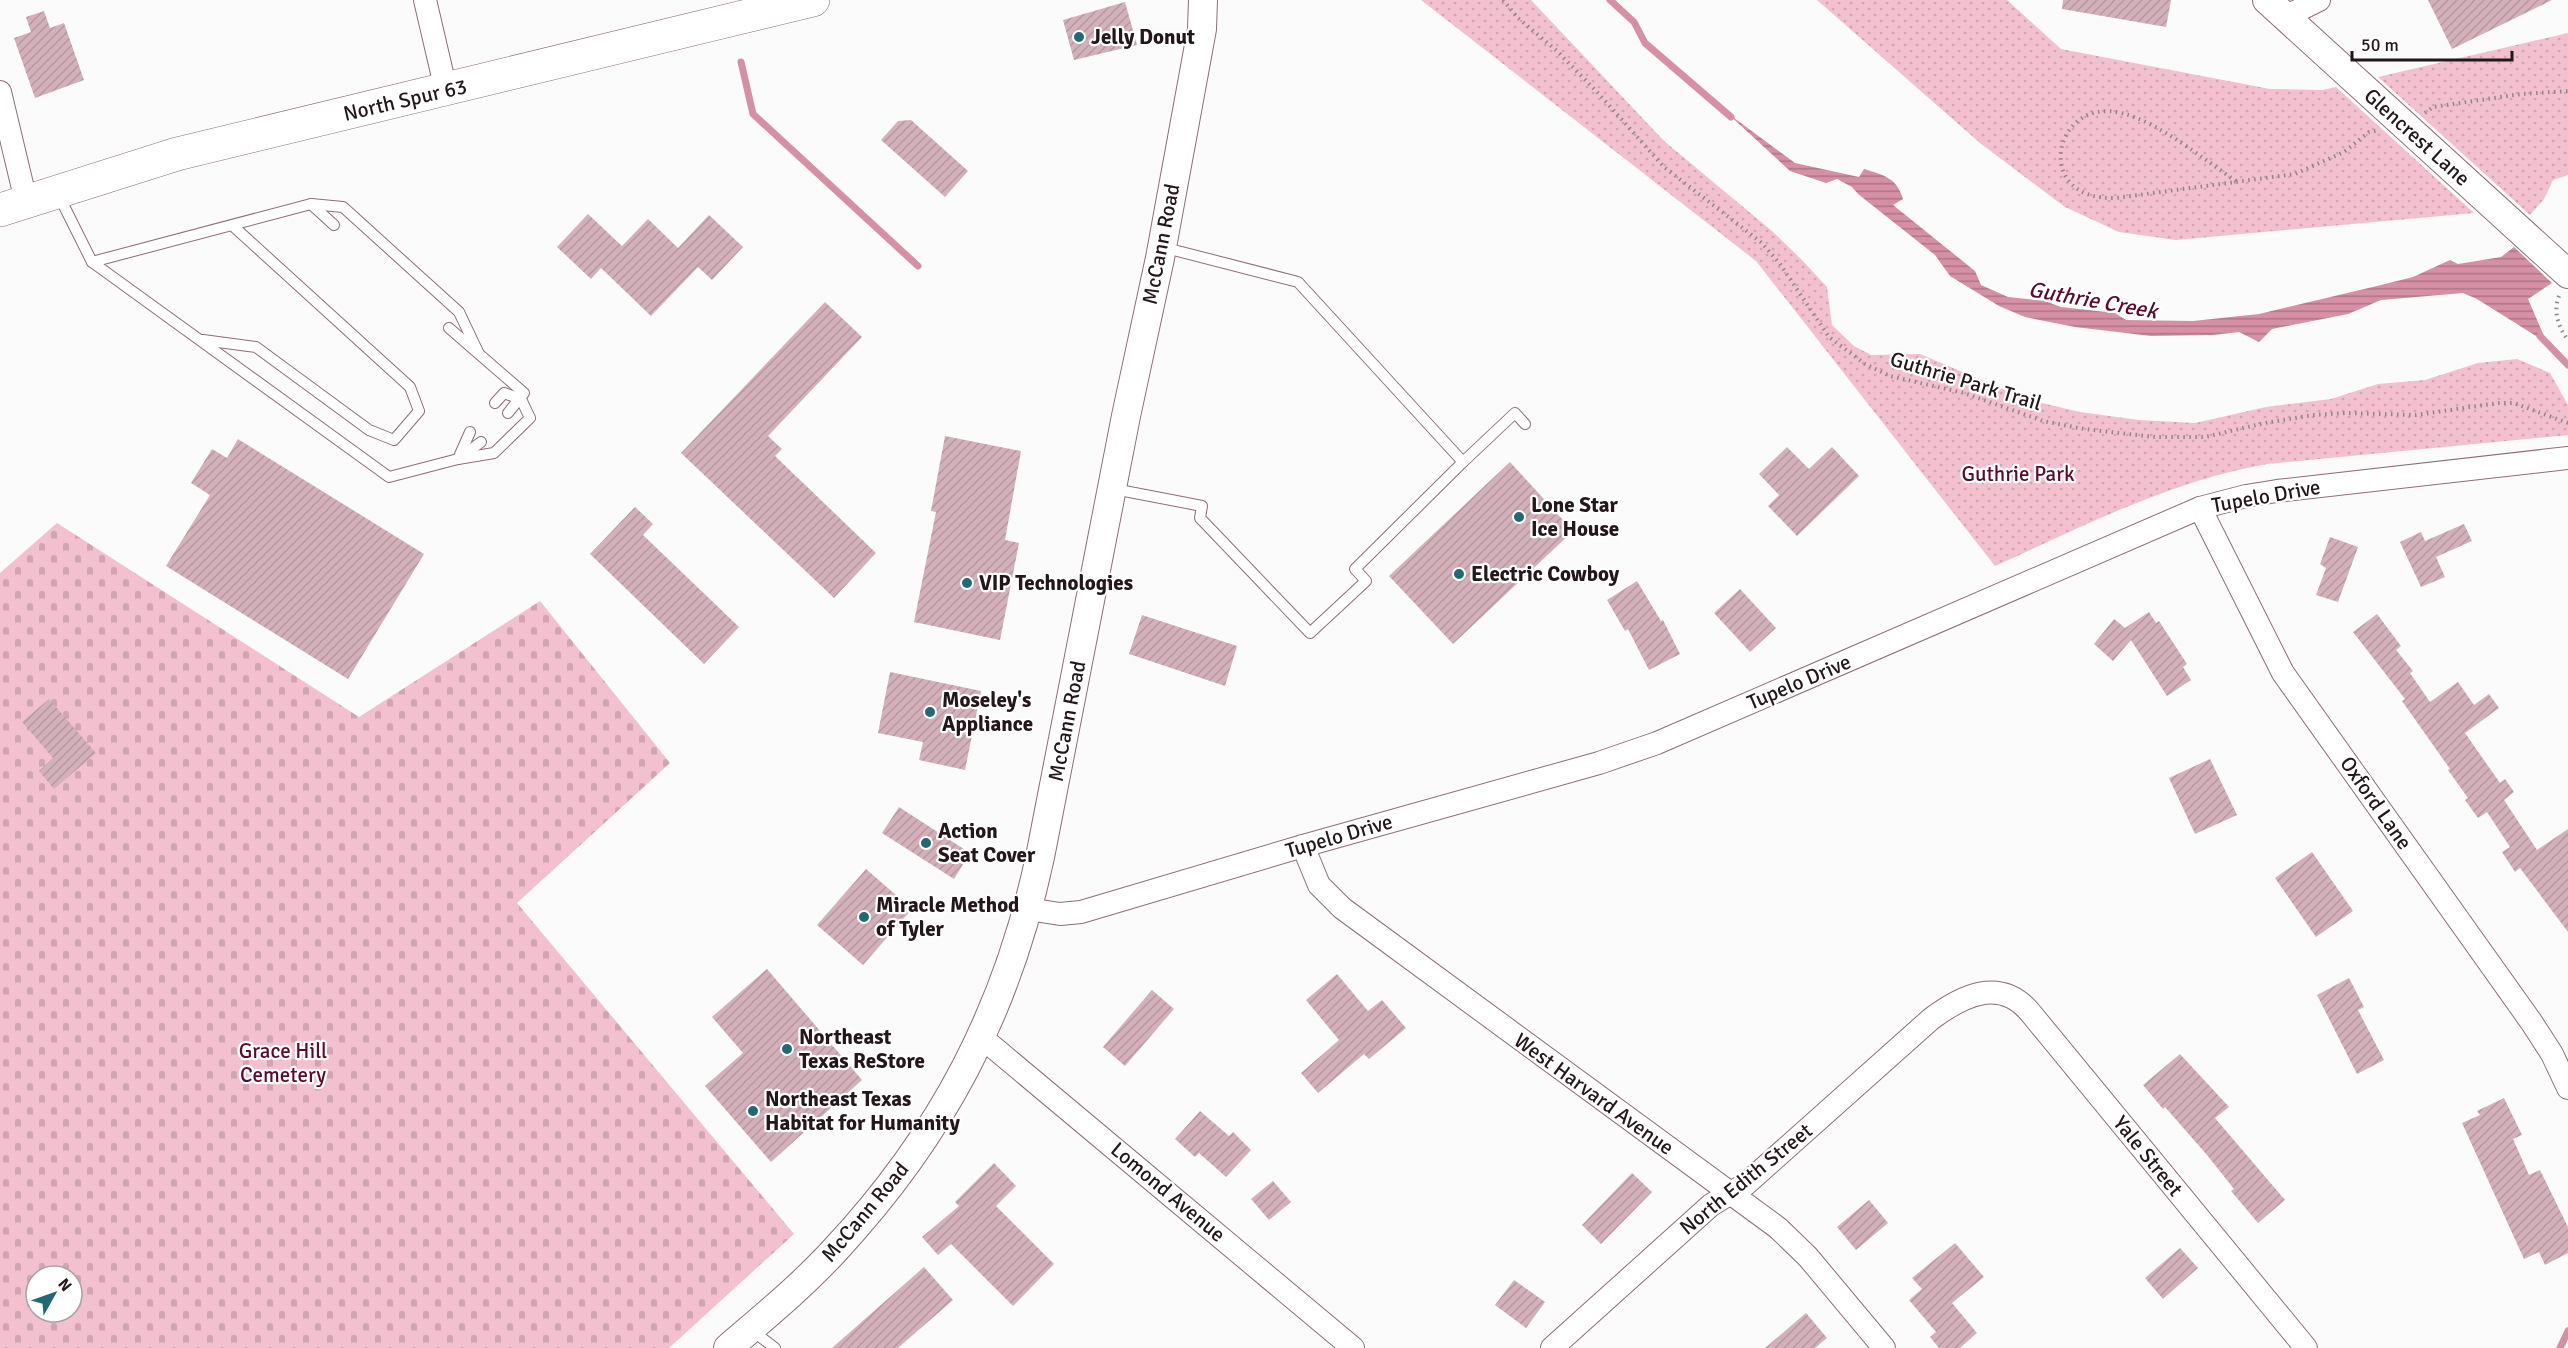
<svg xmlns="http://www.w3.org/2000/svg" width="2568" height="1348" viewBox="0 0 2568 1348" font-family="Signika,sans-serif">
<defs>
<pattern id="cemetery-stones" width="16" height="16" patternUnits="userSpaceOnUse" patternTransform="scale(1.5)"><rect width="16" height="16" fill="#f3c0cf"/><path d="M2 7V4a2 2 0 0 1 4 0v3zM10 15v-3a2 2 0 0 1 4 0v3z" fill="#d0a4b1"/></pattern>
<pattern id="park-dots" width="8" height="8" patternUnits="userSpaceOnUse" patternTransform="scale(1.5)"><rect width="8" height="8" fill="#f3c0cf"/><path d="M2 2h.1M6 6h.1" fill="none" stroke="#d0a4b1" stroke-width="1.8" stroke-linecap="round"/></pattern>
<pattern id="water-rules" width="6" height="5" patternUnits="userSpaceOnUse" patternTransform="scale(1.5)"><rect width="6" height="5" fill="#d690a5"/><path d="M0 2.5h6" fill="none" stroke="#ad7586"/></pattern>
<pattern id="building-hatch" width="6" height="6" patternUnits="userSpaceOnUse" patternTransform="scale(1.5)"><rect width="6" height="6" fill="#d4b1ba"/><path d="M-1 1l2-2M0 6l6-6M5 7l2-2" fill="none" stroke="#b6989f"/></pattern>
</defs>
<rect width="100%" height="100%" fill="#fbfbfb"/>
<path fill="url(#cemetery-stones)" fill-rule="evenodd" d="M57,523L359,717L540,601L670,763L517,903L794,1234L669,1348H0V573ZM36,1276H72V1312H36Z"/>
<g fill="url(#park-dots)">
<path d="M1421,0H1531L1664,141L1772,231L1802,260L1827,287L1832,325L1854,346L1871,355L1920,354L2029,400L2080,412L2139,420L2195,423L2266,407L2331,399L2378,384L2425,380L2478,363L2517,359L2550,373L2568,405V435L2267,464C2170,481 2084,526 1995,566L1756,261Z"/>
<polygon points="1817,0 2007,0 2061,49 2270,89 2323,90 2336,87 2474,213 2176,240 2119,232 2065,207 1980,143"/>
<polygon points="2568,33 2568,175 2553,180 2544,199 2530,215 2378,77"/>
</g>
<path fill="url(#water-rules)" d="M1726,112L1795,163L1859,177L1864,169C1884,175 1897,178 1903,199L1893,205L1975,271L1981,285L2008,297L2045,301L2061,307L2115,313L2126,320L2193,321L2259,314L2381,285L2413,277L2450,260L2458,264L2501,257L2514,247L2552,283L2528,299L2547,343L2477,299L2463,293L2381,300L2348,314L2272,329L2259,342L2239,332L2213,335L2151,336L2075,327L2025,317L1999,306L1950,276L1935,255L1858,194L1852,187L1837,179L1826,183L1790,171Z"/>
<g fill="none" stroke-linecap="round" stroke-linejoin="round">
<g stroke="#d690a5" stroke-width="7">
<polyline points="1610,0 1634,22 1645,43 1731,117"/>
<polyline points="741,62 753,114 918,266"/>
<polyline points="2540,336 2568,365"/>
<polyline points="2560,1348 2568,1331"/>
</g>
</g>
<g fill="url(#building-hatch)">
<polygon points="2063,0 2171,0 2166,27 2062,9"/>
<polygon points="2428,0 2552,0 2452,49"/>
<polygon points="1125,2 1137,45 1074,60 1063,20"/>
<polygon points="44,11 50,28 64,23 84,80 35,98 14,38 31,32 26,17"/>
<polygon points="911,120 968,171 945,197 881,140 898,121"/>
<polygon points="588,214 622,246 648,219 678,248 709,215 743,247 712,280 698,267 651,316 601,268 591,279 557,247"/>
<polygon points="825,302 862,337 768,436 782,449 775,456 876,553 834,598 681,453"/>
<polygon points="945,436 1021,451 1005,540 1019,543 1000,640 914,622 936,512 931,511"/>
<polygon points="238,439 424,554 348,679 166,566 210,495 191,483 212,449 227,458"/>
<polygon points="1787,447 1809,469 1832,447 1859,476 1797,536 1768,506 1779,495 1759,474"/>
<polygon points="1510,462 1573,531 1453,644 1389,576"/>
<polygon points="635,507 653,524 643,535 739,627 704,664 590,554"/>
<polygon points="2464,524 2472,541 2436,557 2445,577 2421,587 2400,542 2421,532 2425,541"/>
<polygon points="2330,537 2358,547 2338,602 2316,595 2326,568 2320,564"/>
<polygon points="1637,581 1661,621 1663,620 1680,654 1649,670 1628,629 1625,631 1607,600"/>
<polygon points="1740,589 1776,628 1750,652 1714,613"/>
<polygon points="2149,612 2156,623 2159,621 2187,664 2183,667 2191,680 2167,696 2131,640 2113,661 2094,644 2114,619 2125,628"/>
<polygon points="2377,614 2401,646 2396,650 2413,671 2410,673 2430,702 2458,682 2474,705 2489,694 2499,708 2465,733 2500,783 2505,779 2514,792 2504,800 2537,850 2568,829 2568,932 2520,868 2515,872 2502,852 2510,847 2487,812 2478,818 2465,800 2468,798 2448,770 2450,769 2402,701 2405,699 2353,632"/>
<polygon points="1142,615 1237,646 1225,686 1129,654"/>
<polygon points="890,672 981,691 965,770 919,760 923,742 878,733"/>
<polygon points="49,699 96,753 54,789 39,771 53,758 22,722"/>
<polygon points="2210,759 2237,815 2195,834 2169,778"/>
<polygon points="899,807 970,853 954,879 882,833"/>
<polygon points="2312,852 2353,911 2316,937 2275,878"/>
<polygon points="866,869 912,909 863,965 817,925"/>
<polygon points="767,969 862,1080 771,1162 705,1086 743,1053 712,1017"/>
<polygon points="1337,974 1368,1011 1382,1000 1406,1028 1369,1059 1364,1054 1318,1093 1301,1073 1339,1040 1306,1000"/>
<polygon points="2349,978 2364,1007 2358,1010 2384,1060 2357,1074 2317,995"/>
<polygon points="1152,990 1174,1009 1125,1066 1103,1047"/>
<polygon points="2180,1054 2229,1107 2215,1118 2285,1200 2258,1223 2231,1191 2234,1189 2207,1155 2165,1107 2163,1109 2143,1085"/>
<polygon points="2504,1098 2522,1135 2513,1139 2529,1175 2540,1170 2568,1227 2568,1253 2545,1265 2539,1252 2524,1259 2462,1123 2480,1115 2477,1111"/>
<polygon points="1200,1111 1229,1136 1233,1132 1251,1150 1226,1177 1199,1153 1195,1157 1175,1139"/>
<polygon points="994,1163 1016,1186 996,1206 1054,1264 1013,1306 951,1244 938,1255 922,1237 959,1206 955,1202"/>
<polygon points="1632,1173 1652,1192 1601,1244 1582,1225"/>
<polygon points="1273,1181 1291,1202 1269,1220 1251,1199"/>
<polygon points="1869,1200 1888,1223 1856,1250 1837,1227"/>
<polygon points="1955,1243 1984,1277 1952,1303 1977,1333 1960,1348 1939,1348 1930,1337 1936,1332 1909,1300 1922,1289 1912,1278"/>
<polygon points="2180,1248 2198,1268 2163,1299 2145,1278"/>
<polygon points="924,1267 953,1300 898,1348 832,1348"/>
<polygon points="1514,1280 1545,1302 1526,1328 1495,1305"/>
<polygon points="1806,1313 1827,1338 1815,1348 1765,1348"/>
</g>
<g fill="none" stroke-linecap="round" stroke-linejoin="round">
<g stroke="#8e6e77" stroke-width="12">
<g id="service">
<polyline points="59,196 92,262 389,477 458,459 470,432"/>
<polyline points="311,204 334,225"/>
<polyline points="92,262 311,204 343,207 459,312 478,352"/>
<polyline points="449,328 524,393 508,413"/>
<polyline points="203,340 256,347 369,430 394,440 419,411 410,387 233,226"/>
<polyline points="461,457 481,442"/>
<polyline points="458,459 494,453 530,418 521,399 504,393 495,403"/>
<polyline points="1463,462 1515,413 1525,424"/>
<polyline points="1114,489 1202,506 1200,518 1310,633 1366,581 1355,569 1463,462 1298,282 1162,247"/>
<polyline points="750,1329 775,1348"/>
</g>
</g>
<g stroke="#8e6e77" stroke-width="24">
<g id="minor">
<polyline points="425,0 446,90"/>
<polyline points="2285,17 2319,0"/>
<polyline points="0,92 26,201"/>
<polyline points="2200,508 2283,673 2532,1023 2552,1054 2568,1088"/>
<polyline points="1303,846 1319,885 1342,908 1778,1228 1808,1257 1884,1348"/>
<polyline points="1028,909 1060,914 1081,912 1303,846 1599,763 1657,743 2200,508 2246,496 2277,491 2568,458"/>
<polyline points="981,1037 1353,1348"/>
<path d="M1552,1348L1711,1205L1746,1184L1931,1019C1962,996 1999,977 2029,1011L2306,1348"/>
</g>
</g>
<g stroke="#8e6e77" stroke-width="30">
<g id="tertiary">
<polyline points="2267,0 2568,274"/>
<path d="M728,1348C764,1317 802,1286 835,1250C942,1135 1007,1011 1040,857L1126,416L1160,258L1202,29L1203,0"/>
</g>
</g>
<g stroke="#8e6e77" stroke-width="34">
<polyline id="primary" points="0,210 177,154 813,0"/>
</g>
<g stroke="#8e8789" stroke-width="4" stroke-dasharray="1.5 4.5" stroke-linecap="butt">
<polyline points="1503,0 1518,18 1557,51 1599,94 1664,167 1762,243 1780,264 1829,337 1865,364 1890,376 1964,393 2043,421 2084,429 2155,437 2205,437 2265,423 2313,415 2346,413 2416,415 2498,403 2514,403 2568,423"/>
<polyline points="2425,113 2433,107 2521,94 2568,91"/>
<path d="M2236,181C2203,159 2159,122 2121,113C2054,96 2030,201 2116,198L2295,174L2344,152L2369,132L2376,131"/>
<path d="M2559,296C2553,311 2558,327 2568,340"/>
</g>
<use href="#service" stroke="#fff" stroke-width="10"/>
<use href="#minor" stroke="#fff" stroke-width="22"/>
<use href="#tertiary" stroke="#fff" stroke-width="28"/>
<use href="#primary" stroke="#fff" stroke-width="33"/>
</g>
<g fill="#206975" stroke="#fff" stroke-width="2">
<circle cx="1079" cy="37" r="6"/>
<circle cx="1519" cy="517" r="6"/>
<circle cx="1459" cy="574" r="6"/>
<circle cx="967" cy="583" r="6"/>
<circle cx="930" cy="712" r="6"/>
<circle cx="926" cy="843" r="6"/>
<circle cx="864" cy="917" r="6"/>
<circle cx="787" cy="1049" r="6"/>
<circle cx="753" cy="1111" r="6"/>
</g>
<g text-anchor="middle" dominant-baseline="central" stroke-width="4.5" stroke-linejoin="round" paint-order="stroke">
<g font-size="21" font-weight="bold" fill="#24171b" stroke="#fff" text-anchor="start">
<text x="1091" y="37">Jelly Donut</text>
<text x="1531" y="505">Lone Star<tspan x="1531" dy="24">Ice House</tspan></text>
<text x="1471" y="574">Electric Cowboy</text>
<text x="979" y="583">VIP Technologies</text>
<text x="942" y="700">Moseley's<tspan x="942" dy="24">Appliance</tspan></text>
<text x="938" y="831">Action<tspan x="938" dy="24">Seat Cover</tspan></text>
<text x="876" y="905">Miracle Method<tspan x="876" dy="24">of Tyler</tspan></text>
<text x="799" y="1037">Northeast<tspan x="799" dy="24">Texas ReStore</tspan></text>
<text x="765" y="1099">Northeast Texas<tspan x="765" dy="24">Habitat for Humanity</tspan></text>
</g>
<g font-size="21" fill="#24171b" stroke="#fff">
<text transform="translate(405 100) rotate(-13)">North Spur 63</text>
<text transform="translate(2417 137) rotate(42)">Glencrest Lane</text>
<text transform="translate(1161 244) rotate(-79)">McCann Road</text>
<text transform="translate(1966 381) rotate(17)">Guthrie Park Trail</text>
<text transform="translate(2266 496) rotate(-10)">Tupelo Drive</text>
<text transform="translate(1799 682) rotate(-23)">Tupelo Drive</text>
<text transform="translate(1067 721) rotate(-79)">McCann Road</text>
<text transform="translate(2376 803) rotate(55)">Oxford Lane</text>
<text transform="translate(1339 836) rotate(-16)">Tupelo Drive</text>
<text transform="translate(1594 1094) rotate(36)">West Harvard Avenue</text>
<text transform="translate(2148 1156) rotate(51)">Yale Street</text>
<text transform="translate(1746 1179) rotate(-39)">North Edith Street</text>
<text transform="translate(1168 1192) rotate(40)">Lomond Avenue</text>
<text transform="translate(865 1212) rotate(-50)">McCann Road</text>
</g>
<g font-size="21" fill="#5c082f" stroke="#fff">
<text x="2018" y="474">Guthrie Park</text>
<text x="283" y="1051">Grace Hill<tspan x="283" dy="24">Cemetery</tspan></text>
</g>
<g font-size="22" font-style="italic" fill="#5c082f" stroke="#fff">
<text transform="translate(2093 300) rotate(10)">Guthrie Creek</text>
</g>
</g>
<g transform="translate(54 1294) rotate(50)"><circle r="28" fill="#ffffff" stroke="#a7a2a4" stroke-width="1.5"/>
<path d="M0-4.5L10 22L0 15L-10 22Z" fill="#206975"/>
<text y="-9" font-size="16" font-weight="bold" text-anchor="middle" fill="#24171b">N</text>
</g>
<path d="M2352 51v9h160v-9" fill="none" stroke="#24171b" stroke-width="3"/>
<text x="2361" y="51" font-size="18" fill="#24171b" stroke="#ffffff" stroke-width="4.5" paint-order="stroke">50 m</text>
</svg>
